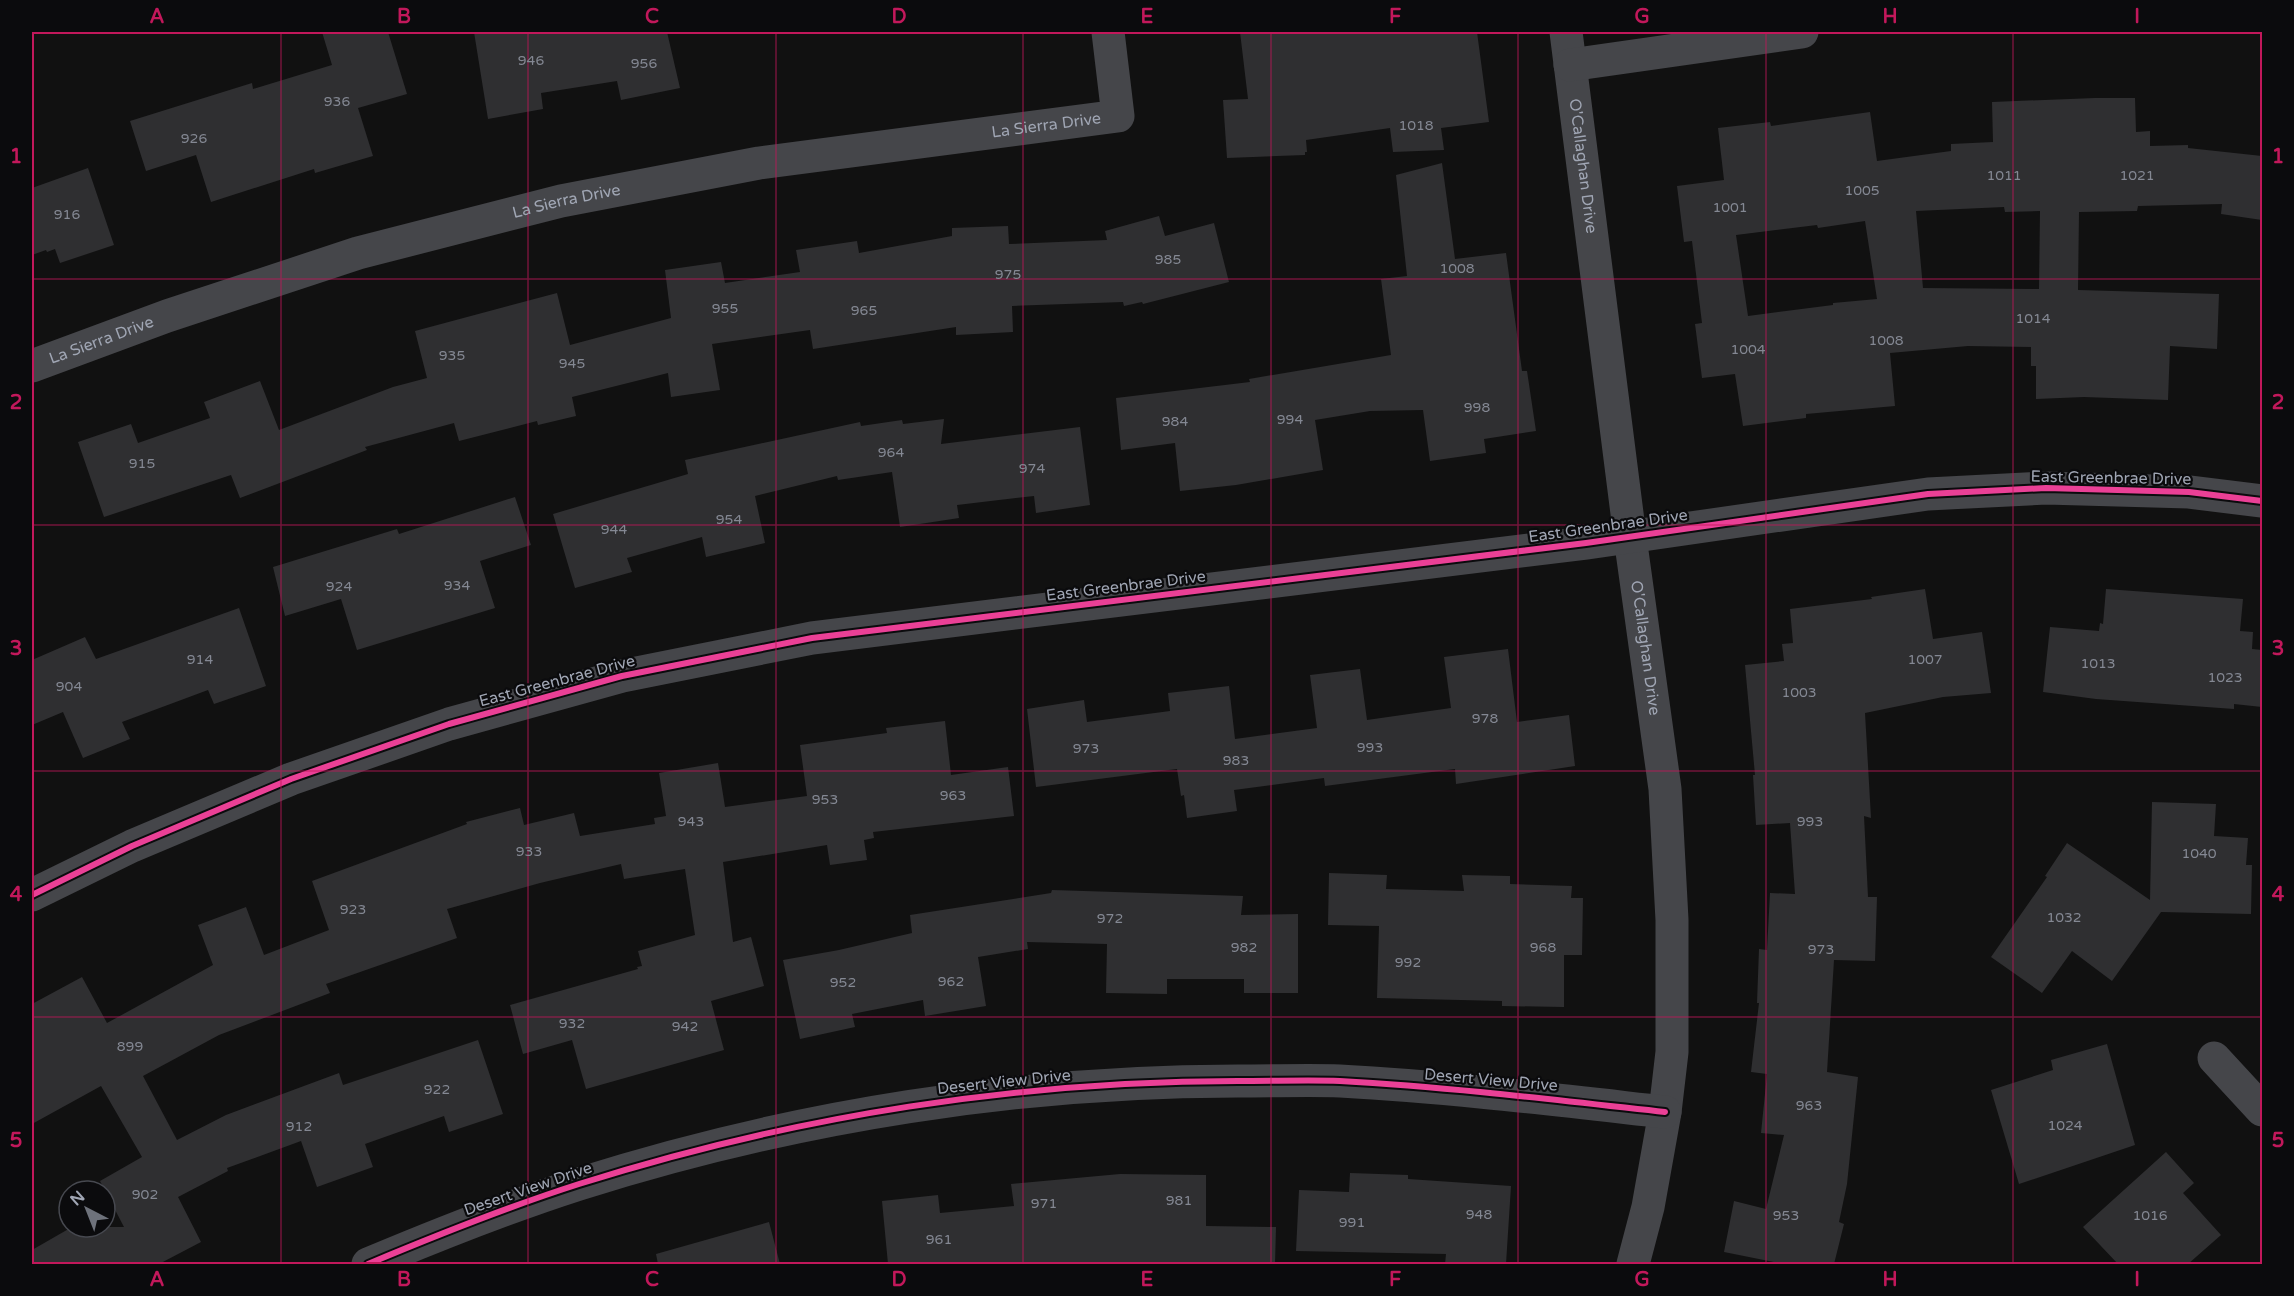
<svg xmlns="http://www.w3.org/2000/svg" width="2294" height="1296" viewBox="0 0 2294 1296" font-family="'Varela Round',sans-serif">
<rect width="100%" height="100%" fill="#111"/>
<g fill="#2f2f31" fill-rule="evenodd">
<polygon points="322,32 388,32 407,94 358,108 373,156 315,173 314,169 211,202 196,155 146,171 130,121 252,83 253,89 332,65"/>
<polygon points="474,32 667,32 680,88 621,100 617,81 541,93 543,109 488,119"/>
<polygon points="1240,32 1477,32 1489,122 1441,128 1444,150 1393,152 1390,128 1306,140 1307,152 1305,152 1305,155 1227,158 1223,100 1248,99"/>
<path d="M2095,98H2135L2136,132L2150,131V146L2188,145V148L2262,156V220L2221,214L2222,204L2138,206L2137,211L2079,212L2078,290L2219,294L2217,349L2170,346L2168,400L2084,397L2036,399V366H2031V347L1968,346L1890,353L1895,406L1806,414V418L1743,426L1735,374L1702,378L1695,324L1702,323L1692,241L1684,242L1677,186L1724,180L1718,128L1770,122L1771,126L1870,112L1877,161L1951,151V144L1993,142L1992,102ZM2004,207L2005,212L2040,211L2039,289L1923,288L1916,211ZM1865,221L1877,299L1833,303V305L1748,316L1736,235L1817,225L1818,228Z"/>
<polygon points="1442,163 1455,259 1506,253 1522,371 1527,371 1536,431 1484,439 1486,453 1430,461 1423,410 1370,411 1315,420 1323,470 1236,485 1180,491 1175,443 1121,450 1116,398 1250,382 1249,379 1391,355 1381,279 1407,276 1396,175"/>
<polygon points="88,168 114,245 60,263 55,249 47,252 46,250 32,255 32,188"/>
<polygon points="1159,216 1165,236 1214,223 1229,282 1143,304 1142,302 1124,306 1123,302 1012,306 1013,332 956,335 956,327 813,349 810,330 712,344 720,390 671,397 668,373 572,397 576,416 538,425 537,421 459,441 454,423 365,447 367,450 240,498 231,475 104,517 78,442 131,424 138,443 210,418 204,402 260,381 279,430 393,387 427,378 415,331 557,293 570,345 671,318 665,270 721,262 725,283 800,272 796,250 857,241 859,253 952,236 952,228 1008,226 1009,244 1107,240 1105,231"/>
<polygon points="944,419 941,444 1080,427 1090,505 1036,513 1034,496 957,505 959,518 900,527 892,472 838,480 837,476 755,496 765,543 706,557 702,537 627,558 632,572 575,588 553,514 688,474 685,460 860,422 861,426 902,420 903,424"/>
<polygon points="515,497 531,545 480,561 495,608 357,650 341,599 285,616 273,567 397,529 399,534"/>
<polygon points="1925,589 1933,639 1982,632 1991,693 1943,697 1865,713 1871,818 1864,816 1868,897 1877,897 1875,961 1834,960 1827,1072 1858,1077 1847,1184 1839,1222 1844,1224 1834,1264 1784,1264 1724,1252 1734,1201 1766,1209 1784,1135 1761,1133 1767,1074 1751,1072 1759,1003 1757,1003 1759,949 1767,950 1770,893 1795,894 1790,823 1756,825 1753,775 1755,775 1745,665 1784,661 1782,644 1793,643 1790,609 1872,599 1871,597"/>
<polygon points="2106,589 2243,599 2240,631 2253,632 2252,649 2262,650 2262,707 2234,704 2234,709 2096,699 2043,692 2050,627 2099,631 2100,623 2103,624"/>
<polygon points="239,608 266,686 214,704 208,690 122,722 130,739 83,758 63,712 32,725 32,660 85,637 96,659"/>
<polygon points="1508,649 1517,722 1569,715 1575,766 1456,784 1455,769 1325,786 1324,778 1234,790 1237,811 1187,818 1184,795 1181,796 1177,769 1036,787 1027,709 1084,700 1087,722 1170,711 1168,693 1229,686 1235,739 1317,728 1310,675 1360,669 1367,720 1451,708 1444,657"/>
<polygon points="945,721 951,775 1008,767 1014,816 873,832 874,838 864,840 867,860 830,865 827,845 723,862 733,942 751,937 764,986 711,1001 724,1050 586,1089 572,1040 523,1054 510,1005 638,969 637,967 642,966 638,951 695,935 685,869 624,879 621,864 540,883 447,909 457,938 326,984 330,993 219,1035 143,1076 177,1140 226,1115 339,1073 343,1085 478,1040 503,1114 449,1132 444,1116 365,1144 373,1167 317,1187 301,1141 227,1168 228,1171 178,1197 201,1242 159,1264 32,1264 32,1250 72,1227 124,1227 100,1181 142,1157 101,1086 32,1124 32,1004 82,977 107,1023 213,965 198,925 246,907 264,955 329,930 312,881 467,824 466,822 520,808 524,825 574,813 580,836 655,824 654,818 666,816 659,773 718,763 725,807 807,796 800,745 887,733 886,728"/>
<polygon points="2152,802 2216,804 2214,836 2248,838 2246,865 2252,865 2251,914 2161,912 2112,981 2072,951 2042,993 1991,957 2047,877 2045,876 2067,843 2150,900"/>
<polygon points="1329,873 1387,875 1386,889 1464,891 1462,875 1510,876 1510,884 1572,886 1571,898 1583,898 1582,955 1564,955 1564,1007 1502,1006 1502,1001 1377,998 1379,926 1328,925"/>
<polygon points="1052,890 1243,896 1241,915 1298,914 1298,993 1244,993 1244,979 1167,979 1167,994 1106,993 1107,944 1027,942 1028,949 978,957 986,1006 925,1016 923,1000 852,1014 855,1027 800,1039 783,960 839,950 912,933 910,915 1051,893"/>
<polygon points="2107,1044 2135,1145 2019,1184 1991,1090 2053,1070 2051,1060"/>
<polygon points="2166,1152 2194,1183 2183,1193 2221,1235 2188,1264 2118,1264 2083,1227"/>
<polygon points="1350,1173 1408,1175 1408,1179 1511,1186 1506,1264 1445,1264 1446,1254 1296,1251 1299,1190 1349,1192"/>
<polygon points="1120,1174 1206,1175 1206,1226 1276,1227 1275,1264 888,1264 882,1201 938,1195 940,1213 1014,1206 1011,1184"/>
<polygon points="769,1222 780,1264 658,1264 656,1254"/>
</g>
<g fill="none" stroke-linecap="round" stroke-linejoin="round">
<g stroke="#45464a" stroke-width="33">
<path id="s1" d="M1566,32L1630,537L1665,789L1672,920V1052L1665,1112L1648,1207L1633,1264"/>
<polyline points="1570,65 1802,32"/>
<path id="s2" d="M32,366L167,316L358,253L561,201L759,163L1118,116L1108,32"/>
<polyline points="32,895 132,846 291,779 449,724 622,676 812,638 1586,543 1928,494 2046,488 2189,492 2262,501"/>
<polyline points="2214,1058 2262,1110"/>
<path d="M368,1264C437,1235 507,1207 579,1184C794,1116 1021,1080 1247,1081C1278,1081 1310,1080 1340,1081C1449,1087 1557,1100 1665,1112"/>
</g>
<g stroke="#0b0b0d" stroke-width="10">
<g id="cycleway">
<polyline points="32,895 132,846 291,779 449,724 622,676 812,638 1586,543 1928,494 2046,488 2189,492 2262,501"/>
<path d="M368,1264C437,1235 507,1207 579,1184C794,1116 1021,1080 1247,1081C1278,1081 1310,1080 1340,1081C1449,1087 1557,1100 1665,1112"/>
</g>
</g>
<use href="#cycleway" stroke="#ea4096" stroke-width="6"/>
</g>
<path fill="none" stroke="#c2185b" stroke-width="1.5" stroke-opacity="0.55" d="M281,32V1264M528,32V1264M776,32V1264M1023,32V1264M1271,32V1264M1518,32V1264M1766,32V1264M2013,32V1264M32,279H2262M32,525H2262M32,771H2262M32,1017H2262"/>
<g text-anchor="middle" dominant-baseline="central" stroke-width="4.5" stroke-linejoin="round" paint-order="stroke">
<g font-size="14" fill="#848893">
<text x="531" y="60">946</text>
<text x="644" y="63">956</text>
<text x="337" y="101">936</text>
<text x="1416" y="125">1018</text>
<text x="194" y="138">926</text>
<text x="2004" y="175">1011</text>
<text x="2137" y="175">1021</text>
<text x="1862" y="190">1005</text>
<text x="1730" y="207">1001</text>
<text x="67" y="214">916</text>
<text x="1168" y="259">985</text>
<text x="1457" y="268">1008</text>
<text x="1008" y="274">975</text>
<text x="725" y="308">955</text>
<text x="864" y="310">965</text>
<text x="2033" y="318">1014</text>
<text x="1886" y="340">1008</text>
<text x="1748" y="349">1004</text>
<text x="452" y="355">935</text>
<text x="572" y="363">945</text>
<text x="1477" y="407">998</text>
<text x="1290" y="419">994</text>
<text x="1175" y="421">984</text>
<text x="891" y="452">964</text>
<text x="142" y="463">915</text>
<text x="1032" y="468">974</text>
<text x="729" y="519">954</text>
<text x="614" y="529">944</text>
<text x="457" y="585">934</text>
<text x="339" y="586">924</text>
<text x="200" y="659">914</text>
<text x="1925" y="659">1007</text>
<text x="2098" y="663">1013</text>
<text x="2225" y="677">1023</text>
<text x="69" y="686">904</text>
<text x="1799" y="692">1003</text>
<text x="1485" y="718">978</text>
<text x="1370" y="747">993</text>
<text x="1086" y="748">973</text>
<text x="1236" y="760">983</text>
<text x="953" y="795">963</text>
<text x="825" y="799">953</text>
<text x="691" y="821">943</text>
<text x="1810" y="821">993</text>
<text x="529" y="851">933</text>
<text x="2199" y="853">1040</text>
<text x="353" y="909">923</text>
<text x="2064" y="917">1032</text>
<text x="1110" y="918">972</text>
<text x="1244" y="947">982</text>
<text x="1543" y="947">968</text>
<text x="1821" y="949">973</text>
<text x="1408" y="962">992</text>
<text x="951" y="981">962</text>
<text x="843" y="982">952</text>
<text x="572" y="1023">932</text>
<text x="685" y="1026">942</text>
<text x="130" y="1046">899</text>
<text x="437" y="1089">922</text>
<text x="1809" y="1105">963</text>
<text x="2065" y="1125">1024</text>
<text x="299" y="1126">912</text>
<text x="145" y="1194">902</text>
<text x="1179" y="1200">981</text>
<text x="1044" y="1203">971</text>
<text x="1479" y="1214">948</text>
<text x="1786" y="1215">953</text>
<text x="2150" y="1215">1016</text>
<text x="1352" y="1222">991</text>
<text x="939" y="1239">961</text>
</g>
<g font-size="16" fill="#a0a6b4" stroke="#0b0b0d">
<text stroke="none"><textPath href="#s2" startOffset="1046">La Sierra Drive</textPath></text>
<text stroke="none"><textPath href="#s1" startOffset="135">O'Callaghan Drive</textPath></text>
<text stroke="none"><textPath href="#s2" startOffset="560">La Sierra Drive</textPath></text>
<text stroke="none"><textPath href="#s2" startOffset="74">La Sierra Drive</textPath></text>
<text transform="translate(2111 478) rotate(1)">East Greenbrae Drive</text>
<text transform="translate(1608 526) rotate(-8)">East Greenbrae Drive</text>
<text transform="translate(1126 586) rotate(-7)">East Greenbrae Drive</text>
<text stroke="none"><textPath href="#s1" startOffset="621">O'Callaghan Drive</textPath></text>
<text transform="translate(557 681) rotate(-15)">East Greenbrae Drive</text>
<text transform="translate(1491 1080) rotate(5)">Desert View Drive</text>
<text transform="translate(1004 1082) rotate(-6)">Desert View Drive</text>
<text transform="translate(528 1189) rotate(-19)">Desert View Drive</text>
</g>
</g>
<rect width="2294" height="1296" fill="none" stroke="#0b0b0d" stroke-width="66"/>
<g transform="translate(87 1209) rotate(318)"><circle r="28" fill="#0b0b0d" stroke="#474950" stroke-width="1.5"/>
<path d="M0-4.5L10 22L0 15L-10 22Z" fill="#6e727b"/>
<text y="-9" font-size="16" font-weight="bold" text-anchor="middle" fill="#a0a6b4">N</text>
</g>
<rect x="33" y="33" width="2228" height="1230" fill="none" stroke="#c2185b" stroke-width="2"/>
<g font-size="20" text-anchor="middle" font-weight="bold" fill="#c2185b">
<text x="157" y="23">A</text>
<text x="404" y="23">B</text>
<text x="652" y="23">C</text>
<text x="899" y="23">D</text>
<text x="1147" y="23">E</text>
<text x="1395" y="23">F</text>
<text x="1642" y="23">G</text>
<text x="1890" y="23">H</text>
<text x="2137" y="23">I</text>
<text x="16" y="163">1</text>
<text x="2278" y="163">1</text>
<text x="16" y="409">2</text>
<text x="2278" y="409">2</text>
<text x="16" y="655">3</text>
<text x="2278" y="655">3</text>
<text x="16" y="901">4</text>
<text x="2278" y="901">4</text>
<text x="16" y="1147">5</text>
<text x="2278" y="1147">5</text>
<text x="157" y="1286">A</text>
<text x="404" y="1286">B</text>
<text x="652" y="1286">C</text>
<text x="899" y="1286">D</text>
<text x="1147" y="1286">E</text>
<text x="1395" y="1286">F</text>
<text x="1642" y="1286">G</text>
<text x="1890" y="1286">H</text>
<text x="2137" y="1286">I</text>
</g>
</svg>
